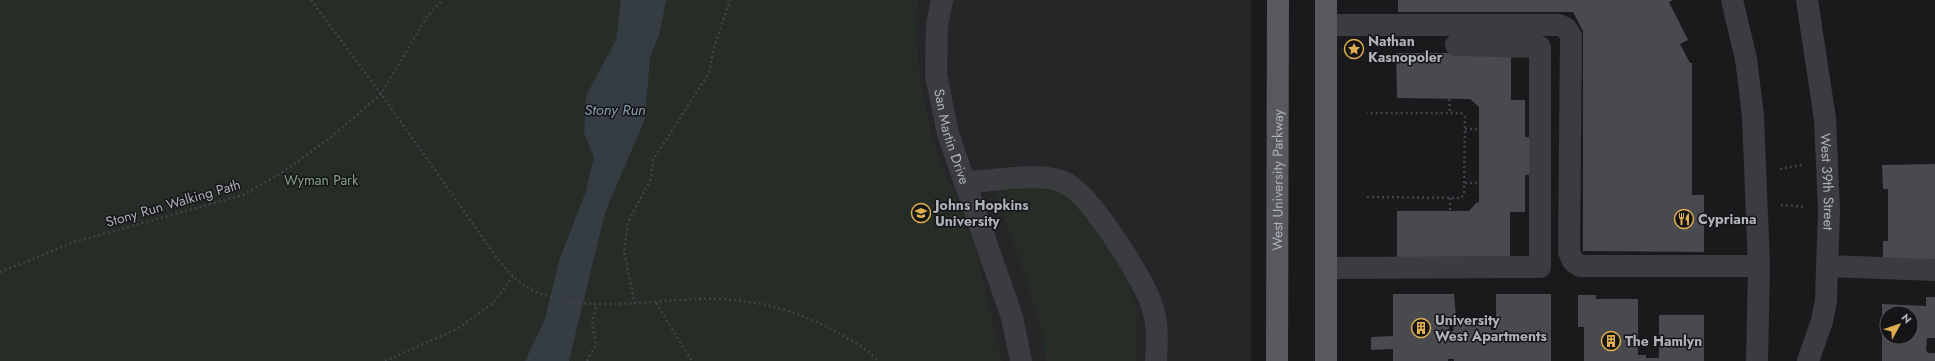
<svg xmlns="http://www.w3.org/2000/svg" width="1935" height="361" viewBox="0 0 1935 361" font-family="Jost,sans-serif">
<rect width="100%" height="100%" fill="#1a1a1c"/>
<polygon fill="#262629" points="642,0 1251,0 1251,361 553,361"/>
<g fill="#262d27">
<polygon points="0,0 642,0 553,361 0,361"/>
<polygon points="666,0 918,0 916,30 920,81 931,133 944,173 968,218 1002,361 569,361 605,213 645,119 650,58 660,32"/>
<path d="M1049,187L1072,198L1084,211L1127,275L1137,309L1135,361H1046C1040,306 1013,244 995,191Z"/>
</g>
<polygon fill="#353c43" points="621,0 666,0 660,32 650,58 645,119 605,213 569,361 525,361 545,319 559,261 586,191 594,157 584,133 586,96 616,40"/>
<g fill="#494a4e" fill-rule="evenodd">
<polygon points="1398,0 1673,0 1669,2 1688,40 1680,44 1690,63 1692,63 1692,195 1704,195 1704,252 1583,251 1583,31 1573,12 1398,12"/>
<polygon points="1396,53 1511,53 1511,100 1525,100 1525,137 1530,137 1530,175 1525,175 1525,212 1510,212 1510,257 1397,257 1397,211 1469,211 1477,202 1479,203 1479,107 1470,99 1397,98"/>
<polygon points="1935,164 1935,264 1883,265 1883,241 1888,241 1888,189 1883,189 1882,165"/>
<polygon points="1393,294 1454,294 1456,317 1450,321 1449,331 1453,331 1454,325 1459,321 1491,322 1491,330 1496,330 1496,294 1551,294 1551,361 1454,361 1454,359 1448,359 1448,361 1393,361 1393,349 1371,350 1371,337 1393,336"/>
<polygon points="1578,295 1596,295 1596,299 1638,299 1638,355 1646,355 1646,358 1659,358 1659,315 1704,315 1704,361 1584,361 1584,327 1578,327"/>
<path d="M1926,297H1935V338H1927L1926,350L1928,353H1935V361H1882V304L1926,306ZM1887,313H1911V337H1887Z"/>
</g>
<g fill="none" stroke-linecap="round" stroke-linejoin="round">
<g stroke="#414347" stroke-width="2.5" stroke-dasharray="2 3" stroke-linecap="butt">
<path d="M311,0L381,94L497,258C502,264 507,271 513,276C555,318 643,301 697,299C744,297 795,308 836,332C850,340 868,349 878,361"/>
<polyline points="1449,99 1450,113"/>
<polyline points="1465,129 1479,129"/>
<polyline points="1780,169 1802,165"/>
<polyline points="1465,183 1479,183"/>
<polyline points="1367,197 1461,198 1464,194 1465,117 1461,113 1367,113"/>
<polyline points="1450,198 1450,211"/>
<polyline points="1781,205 1804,207"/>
<polyline points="0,272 74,242 243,195 281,173 330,138 381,94 428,15 443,0"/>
<polyline points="656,303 692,361"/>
<polyline points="635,304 624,252 628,222 651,179 653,160 709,73 714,48 730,0"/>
<polyline points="385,361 457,329 493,303 513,277"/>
<polyline points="587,361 596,345 592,321 597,305"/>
</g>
<g stroke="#3b3c40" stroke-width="22">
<path id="s1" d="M942,0L937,25L936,75L948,134L1012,317L1021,361"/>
<polyline points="1732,0 1746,59 1753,116 1759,266 1757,361"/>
<path id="s2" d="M1807,0L1825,119L1829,210L1826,301L1822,321L1808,361"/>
<polyline points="1326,25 1559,25 1566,28 1571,36 1569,252 1573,261 1580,266 1759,266"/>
<path d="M965,183C985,181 1040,173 1057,180C1061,181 1066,183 1070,186C1094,201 1145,281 1153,309C1158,326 1157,344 1156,361"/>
<polyline points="1828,266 1935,270"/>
<polyline points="1326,268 1540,267 1540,47 1456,45"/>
</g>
<g stroke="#58595f" stroke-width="22">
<path id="s3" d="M1277,361L1278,0"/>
<polyline points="1326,361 1326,0"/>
</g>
</g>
<defs>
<g id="sight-ring" transform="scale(1)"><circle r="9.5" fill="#151517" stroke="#dfaf4f" stroke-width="1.5"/><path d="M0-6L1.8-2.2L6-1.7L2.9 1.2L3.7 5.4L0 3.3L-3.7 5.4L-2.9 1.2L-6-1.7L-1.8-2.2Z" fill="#dfaf4f"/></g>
<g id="university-ring" transform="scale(1)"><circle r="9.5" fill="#151517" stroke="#dfaf4f" stroke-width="1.5"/><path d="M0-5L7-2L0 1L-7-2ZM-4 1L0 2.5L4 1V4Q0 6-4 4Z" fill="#dfaf4f"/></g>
<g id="restaurant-ring" transform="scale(1)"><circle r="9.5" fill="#151517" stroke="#dfaf4f" stroke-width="1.5"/><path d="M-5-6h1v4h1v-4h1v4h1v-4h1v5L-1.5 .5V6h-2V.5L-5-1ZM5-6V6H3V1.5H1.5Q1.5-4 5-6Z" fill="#dfaf4f"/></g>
<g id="building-ring" transform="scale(1)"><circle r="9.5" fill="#151517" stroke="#dfaf4f" stroke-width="1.5"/><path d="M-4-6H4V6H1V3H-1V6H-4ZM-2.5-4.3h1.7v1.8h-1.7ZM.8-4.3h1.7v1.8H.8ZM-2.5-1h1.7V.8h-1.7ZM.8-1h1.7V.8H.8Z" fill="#dfaf4f"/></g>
</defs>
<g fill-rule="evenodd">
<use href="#sight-ring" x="1354" y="49"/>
<use href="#university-ring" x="921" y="213"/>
<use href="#restaurant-ring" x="1684" y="219"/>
<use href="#building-ring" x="1421" y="328"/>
<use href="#building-ring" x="1611" y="341"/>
</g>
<g text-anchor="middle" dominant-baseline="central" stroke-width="3" stroke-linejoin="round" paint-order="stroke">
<g font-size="14" font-weight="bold" fill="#aeb1ba" stroke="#151517" text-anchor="start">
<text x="1368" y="41">Nathan<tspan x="1368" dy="16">Kasnopoler</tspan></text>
<text x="935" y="205">Johns Hopkins<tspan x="935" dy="16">University</tspan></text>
<text x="1698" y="219">Cypriana</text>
<text x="1435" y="320">University<tspan x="1435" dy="16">West Apartments</tspan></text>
<text x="1625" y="341">The Hamlyn</text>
</g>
<g font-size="14" fill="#aeb1ba" stroke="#151517">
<text stroke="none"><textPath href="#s1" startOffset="139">San Martin Drive</textPath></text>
<text stroke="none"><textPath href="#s3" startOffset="181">West University Parkway</textPath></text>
<text stroke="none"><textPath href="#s2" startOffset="183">West 39th Street</textPath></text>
<text transform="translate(173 203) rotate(-16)">Stony Run Walking Path</text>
</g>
<g font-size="14" fill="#87a289" stroke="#151517">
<text x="321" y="180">Wyman Park</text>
</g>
<g font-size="15" font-style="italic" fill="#899eb0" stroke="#151517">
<text x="615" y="110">Stony Run</text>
</g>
</g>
<g transform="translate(1899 325) rotate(50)"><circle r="19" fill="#151517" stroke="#525358"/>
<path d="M0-3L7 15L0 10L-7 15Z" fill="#dfaf4f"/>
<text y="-6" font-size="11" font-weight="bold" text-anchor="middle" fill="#aeb1ba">N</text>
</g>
</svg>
